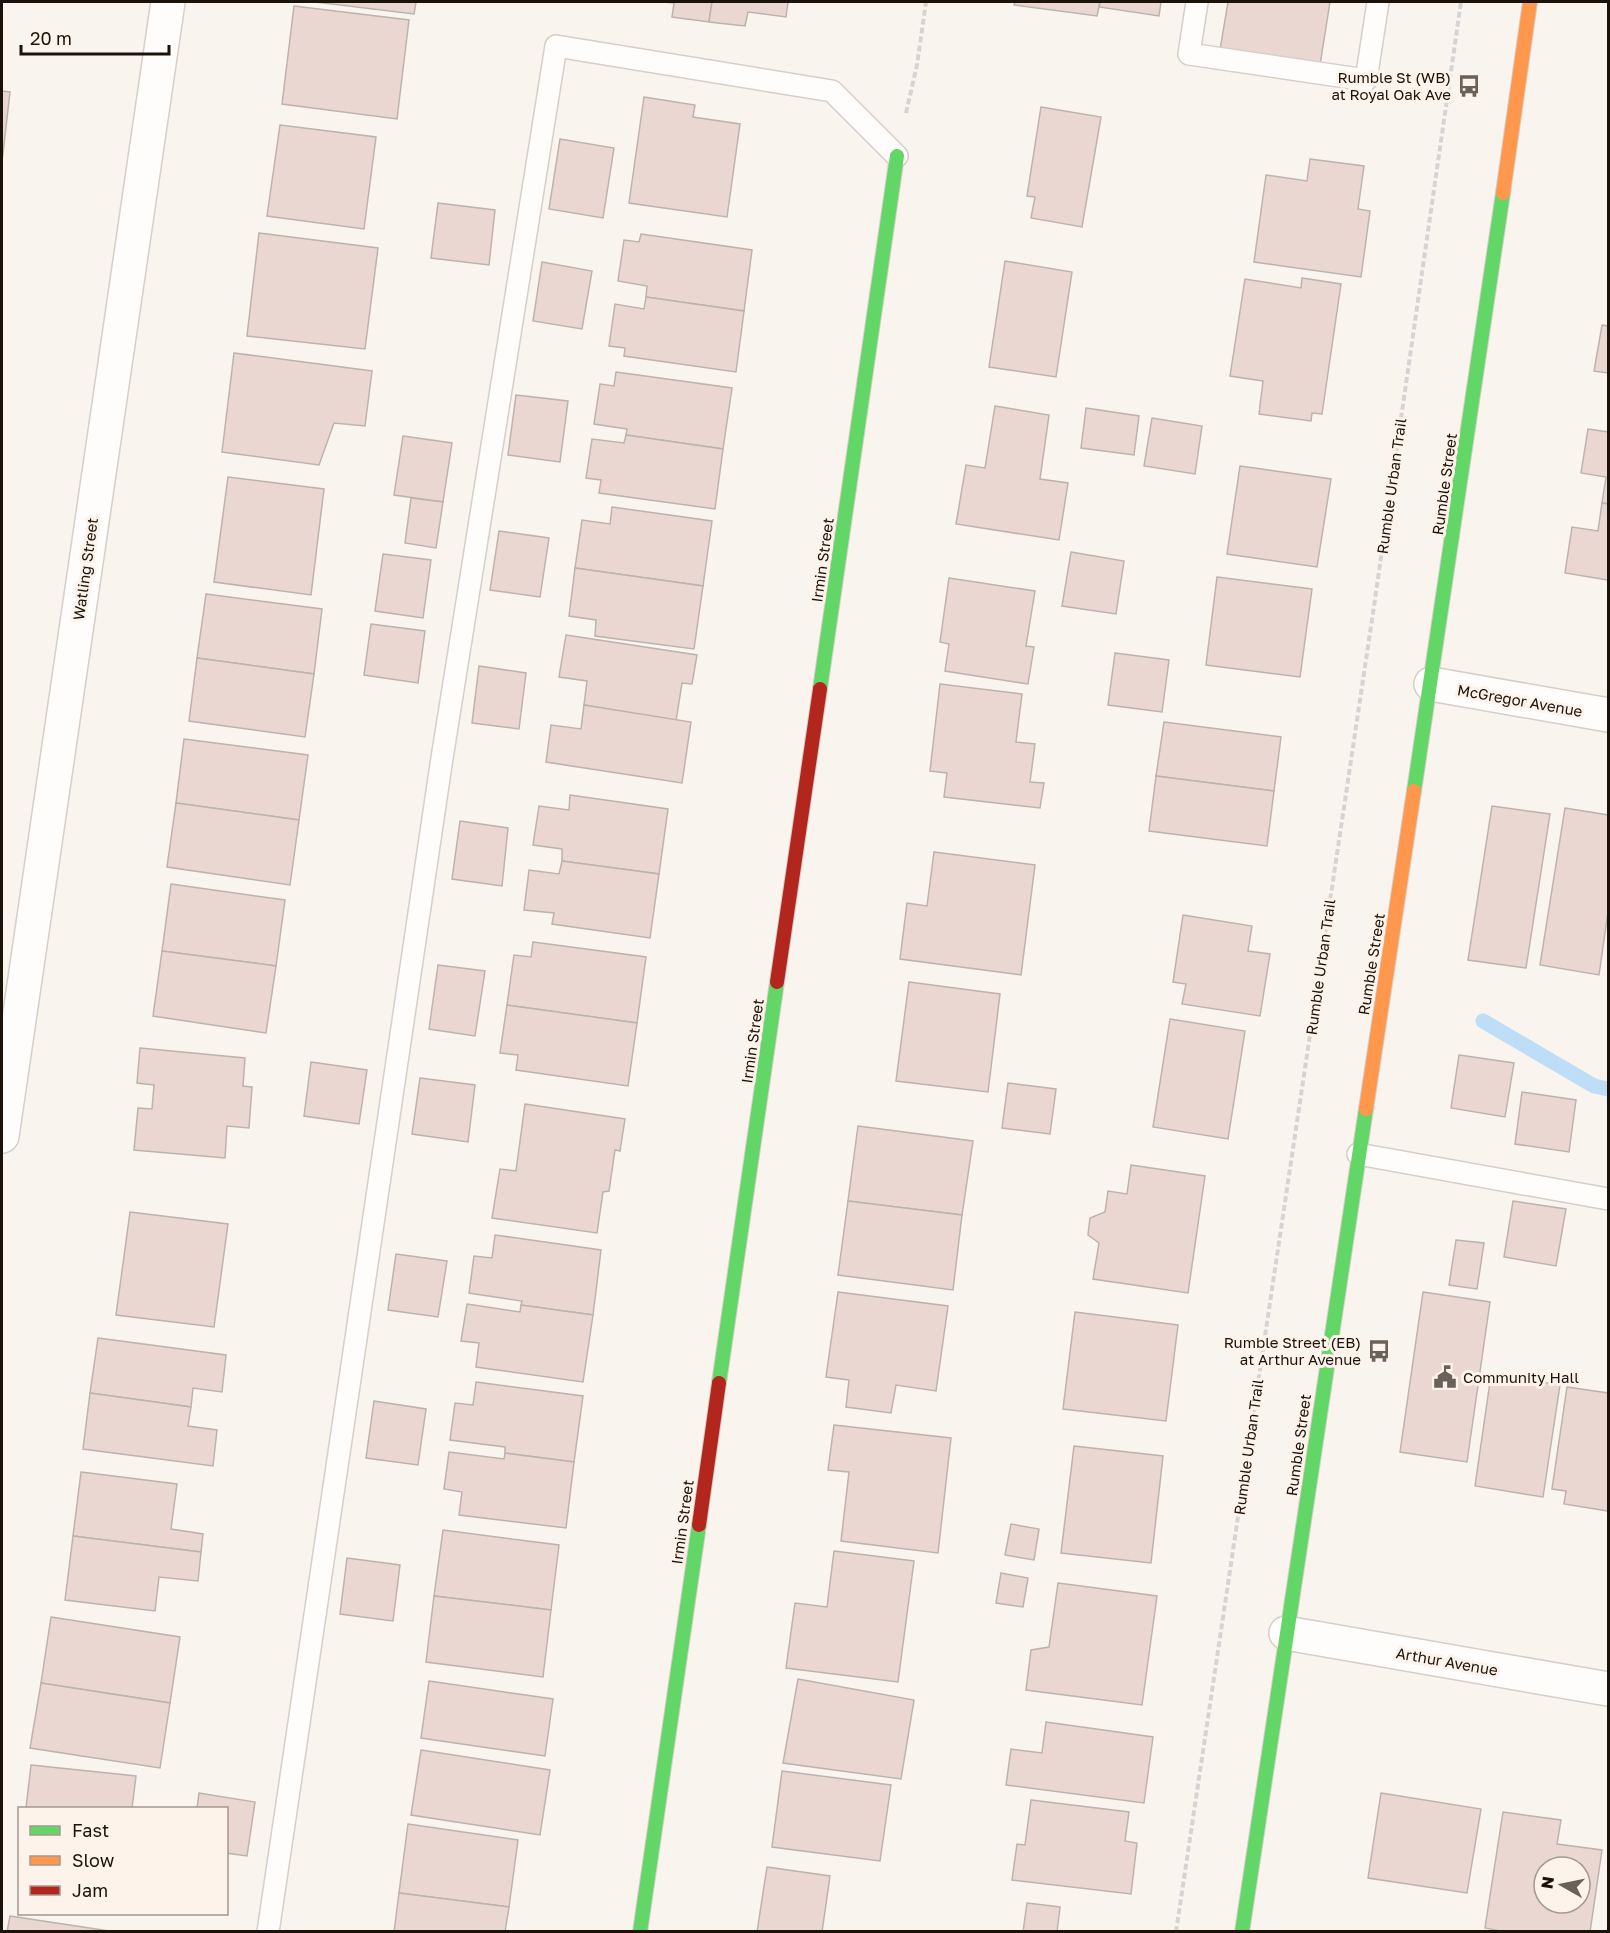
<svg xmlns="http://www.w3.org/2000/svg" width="1610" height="1933" viewBox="0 0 1610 1933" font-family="'Golos Text',sans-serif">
<rect width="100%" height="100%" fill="#faf4ee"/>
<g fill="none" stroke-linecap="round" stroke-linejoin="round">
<polyline stroke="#bddef6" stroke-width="15" points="1483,1021 1594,1086 1608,1089"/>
</g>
<g fill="#ead7d2" stroke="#bcb3af" stroke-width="1.5" fill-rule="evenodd">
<polygon points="315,2 416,2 414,14"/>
<polygon points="663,2 712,2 709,22 672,17 674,3"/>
<polygon points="712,2 788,2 786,17 748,12 745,26 709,22"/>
<polygon points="1015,2 1100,2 1097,16 1014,5"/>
<polygon points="1100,2 1161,2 1159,16 1099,7"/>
<polygon points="1228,2 1330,2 1320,65 1220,50"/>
<polygon points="294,6 409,20 397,119 282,104"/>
<polygon points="2,91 10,92 2,162"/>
<polygon points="644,97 695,105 693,117 740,124 727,217 629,203"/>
<polygon points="1041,107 1101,117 1082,227 1031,218 1035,197 1027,196"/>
<polygon points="280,125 376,137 364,229 267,216"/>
<polygon points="560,139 614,148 603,218 549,209"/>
<polygon points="1310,159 1364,166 1358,209 1370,211 1361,277 1254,262 1266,175 1307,181"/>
<polygon points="438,203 495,210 489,265 431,258"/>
<polygon points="259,233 378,248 365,349 247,336"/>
<polygon points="641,234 752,250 744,311 646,297 647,286 618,281 624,240 639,242"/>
<polygon points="1005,261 1072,272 1056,377 989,367"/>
<polygon points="542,262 592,271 582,329 533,321"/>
<polygon points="1302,278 1341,284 1322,414 1312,413 1311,421 1259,414 1263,381 1230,376 1245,279 1301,288"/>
<polygon points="646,297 744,311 736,372 624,356 625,348 609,346 615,304 644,309"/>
<polygon points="1602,325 1608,326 1608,373 1594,371"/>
<polygon points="234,353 372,371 365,426 334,423 319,465 222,452"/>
<polygon points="616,372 732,388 723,449 626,435 627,429 594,424 600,384 614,386"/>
<polygon points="516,395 568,401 560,462 508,455"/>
<polygon points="995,406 1049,415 1040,479 1068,483 1059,540 956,524 966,465 985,468"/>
<polygon points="1086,408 1139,416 1134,455 1081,448"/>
<polygon points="1152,418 1202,426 1195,474 1144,466"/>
<polygon points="1588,429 1608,432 1608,504 1602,503 1606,477 1581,473"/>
<polygon points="626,435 723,449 715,509 599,493 601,480 586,478 592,439 624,443"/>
<polygon points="403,436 452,443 443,502 394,495"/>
<polygon points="1240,466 1331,479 1317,567 1227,554"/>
<polygon points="228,477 324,489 311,595 214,582"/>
<polygon points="411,498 443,502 436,548 405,543"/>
<polygon points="1602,503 1608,504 1608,580 1565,573 1572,527 1598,531"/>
<polygon points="612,507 712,521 703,586 575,568 582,520 610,524"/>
<polygon points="499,531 549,538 540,597 490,590"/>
<polygon points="1071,552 1124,561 1116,614 1062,606"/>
<polygon points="383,554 431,560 423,618 375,611"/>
<polygon points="575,568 703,586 694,649 595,636 596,620 569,616"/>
<polygon points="1217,577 1312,589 1300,677 1206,665"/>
<polygon points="949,578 1035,591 1026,646 1034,647 1028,684 945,671 949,644 940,642"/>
<polygon points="206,594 322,609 314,674 197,658"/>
<polygon points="371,624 425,631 418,683 364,675"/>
<polygon points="566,635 697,655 692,684 682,683 676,721 584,705 587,681 559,677"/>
<polygon points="1115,653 1169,660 1162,712 1108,705"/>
<polygon points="197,658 314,674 305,737 189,721"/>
<polygon points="479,666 526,673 519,729 472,723"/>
<polygon points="940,684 1022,694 1016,742 1035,744 1030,782 1044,783 1040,808 944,797 947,773 930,771"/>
<polygon points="584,705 691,722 682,783 546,762 551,725 581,729"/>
<polygon points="1164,722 1281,737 1274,791 1156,776"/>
<polygon points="184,739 308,755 299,820 176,803"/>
<polygon points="1156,776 1274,791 1267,846 1149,831"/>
<polygon points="570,795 668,809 659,874 562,861 562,849 533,845 539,806 569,810"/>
<polygon points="176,803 299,820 290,885 167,867"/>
<polygon points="1492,806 1550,814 1526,968 1468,960"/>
<polygon points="1565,808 1608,815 1608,912 1599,975 1540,965"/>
<polygon points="460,821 508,828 502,886 452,879"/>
<polygon points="934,852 1035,865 1021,975 900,959 907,903 927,906"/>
<polygon points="562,861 659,874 650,938 552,924 554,913 524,910 529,870 559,874"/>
<polygon points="171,884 285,900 276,966 162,951"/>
<polygon points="1183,915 1252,926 1248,951 1270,954 1260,1016 1182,1004 1186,984 1173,982"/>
<polygon points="533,942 646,957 637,1023 507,1005 514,955 531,957"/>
<polygon points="162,951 276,966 266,1033 153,1016"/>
<polygon points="438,965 485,971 475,1036 429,1029"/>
<polygon points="909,982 1000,994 988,1092 896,1081"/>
<polygon points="507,1005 637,1023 628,1086 516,1070 518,1055 500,1053"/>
<polygon points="1170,1019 1245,1031 1228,1139 1153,1127"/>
<polygon points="140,1048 245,1058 243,1086 252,1087 249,1128 227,1126 225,1158 134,1150 138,1108 152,1109 154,1085 137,1083"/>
<polygon points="1459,1055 1514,1063 1505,1117 1451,1108"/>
<polygon points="311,1062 367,1070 359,1124 304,1116"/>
<polygon points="420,1078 475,1085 468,1142 412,1134"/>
<polygon points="1008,1083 1056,1089 1050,1134 1002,1128"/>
<polygon points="1522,1092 1576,1100 1569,1152 1515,1144"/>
<polygon points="525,1104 625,1119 620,1151 615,1150 609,1191 603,1192 597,1233 492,1218 500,1169 516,1171"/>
<polygon points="858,1126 973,1141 962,1215 848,1201"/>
<polygon points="1131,1165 1205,1176 1188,1293 1093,1279 1099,1243 1088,1235 1090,1218 1105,1212 1108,1191 1127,1194"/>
<polygon points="848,1201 962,1215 953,1290 838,1275"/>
<polygon points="1513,1201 1566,1209 1556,1266 1504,1257"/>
<polygon points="130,1212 228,1224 214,1327 116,1315"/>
<polygon points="495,1235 601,1250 593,1315 521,1305 522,1301 469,1293 474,1256 492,1258"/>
<polygon points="1456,1240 1484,1243 1477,1289 1449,1285"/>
<polygon points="396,1254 447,1261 438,1317 388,1310"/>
<polygon points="838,1292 948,1306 936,1391 896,1385 891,1413 846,1407 849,1380 826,1377"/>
<polygon points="1423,1292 1490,1302 1467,1462 1400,1452"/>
<polygon points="467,1304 520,1312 521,1305 593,1315 583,1382 476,1367 479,1343 461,1341"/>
<polygon points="1075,1312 1178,1325 1166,1421 1063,1409"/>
<polygon points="98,1338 226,1355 222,1392 193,1388 191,1407 90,1393"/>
<polygon points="1491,1375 1560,1385 1543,1497 1475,1486"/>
<polygon points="476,1382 583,1396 574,1462 505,1453 505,1447 450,1440 455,1403 473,1405"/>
<polygon points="1567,1387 1608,1393 1608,1511 1564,1504 1566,1491 1552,1489"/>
<polygon points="90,1393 191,1407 188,1426 217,1430 213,1466 83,1449"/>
<polygon points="374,1401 426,1409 418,1465 366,1458"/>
<polygon points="834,1425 951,1438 938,1553 841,1541 849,1472 828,1470"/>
<polygon points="1074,1446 1163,1456 1151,1563 1061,1553"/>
<polygon points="449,1452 504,1459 505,1453 574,1462 566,1528 459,1515 462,1492 444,1489"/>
<polygon points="81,1472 177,1484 171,1529 203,1534 201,1552 73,1536"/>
<polygon points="1011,1524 1039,1529 1034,1560 1005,1555"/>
<polygon points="443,1530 559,1545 551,1610 434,1596"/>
<polygon points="73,1536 201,1552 198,1581 159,1577 155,1611 65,1600"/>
<polygon points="834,1551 914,1561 898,1682 786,1668 795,1603 827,1607"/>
<polygon points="347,1558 400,1565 393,1621 340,1614"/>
<polygon points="1001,1573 1028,1578 1023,1607 996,1603"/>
<polygon points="1058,1583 1157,1596 1142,1705 1026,1690 1031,1650 1049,1647"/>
<polygon points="434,1596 551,1610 543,1677 426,1662"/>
<polygon points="51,1617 180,1637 170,1703 41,1683"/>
<polygon points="798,1679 914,1700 901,1779 783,1763"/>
<polygon points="429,1681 553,1699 545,1756 421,1738"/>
<polygon points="41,1683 170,1703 160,1768 30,1748"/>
<polygon points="1046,1722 1153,1737 1144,1803 1006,1785 1011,1749 1042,1753"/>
<polygon points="421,1750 550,1770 540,1835 411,1815"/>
<polygon points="31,1765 136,1776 132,1808 26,1808"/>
<polygon points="782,1771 891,1785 880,1861 772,1847"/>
<polygon points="199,1793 255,1802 247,1856 226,1853 226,1808 197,1808"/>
<polygon points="1381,1793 1481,1809 1467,1893 1368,1878"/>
<polygon points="1031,1800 1129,1812 1125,1841 1137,1843 1131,1894 1012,1880 1017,1844 1025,1845"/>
<path d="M1503,1812L1561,1820L1557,1844L1602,1850L1590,1932H1505L1485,1928ZM1544,1867H1580V1903H1544Z"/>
<polygon points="408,1824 518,1840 509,1907 399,1893"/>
<polygon points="767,1867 830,1876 822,1932 757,1932"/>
<polygon points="399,1893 509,1907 505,1932 394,1932"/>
<polygon points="1027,1903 1060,1907 1057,1932 1023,1932"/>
<polygon points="10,1916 116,1932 7,1932"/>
</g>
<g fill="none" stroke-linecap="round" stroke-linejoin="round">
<g stroke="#d6cec7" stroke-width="24">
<g id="lane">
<polyline points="1197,2 1189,54 1366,80 1378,2"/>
<polyline points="1358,1154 1608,1199"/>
<polyline points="268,1932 442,758 556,46 832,91 897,156"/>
</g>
</g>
<g stroke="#d6cec7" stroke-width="36">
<g id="street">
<polyline points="1431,684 1608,715"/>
<polyline points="2,1136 168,2"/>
<polyline points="1286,1633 1608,1689"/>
</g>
</g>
<g stroke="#d6cec7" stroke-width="16">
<g id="fast">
<polyline points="820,689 897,156"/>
<polyline points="1414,791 1503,193"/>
<polyline points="719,1383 777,982"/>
<polyline points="640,1932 699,1525"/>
<polyline points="1242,1932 1366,1109"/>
</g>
</g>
<g stroke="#d6cec7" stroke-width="16">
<g id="slow">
<polyline points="1503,193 1530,2"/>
<polyline points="1366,1109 1414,791"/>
</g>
</g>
<g stroke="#d6cec7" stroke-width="16">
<g id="jam">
<polyline points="777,982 820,689"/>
<polyline points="699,1525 719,1383"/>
</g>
</g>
<g stroke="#d6d4d2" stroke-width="4" stroke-dasharray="6 3" stroke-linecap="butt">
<polyline points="906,113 917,65 926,2"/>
<polyline points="1176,1932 1373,613 1461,2"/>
</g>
<use href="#lane" stroke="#fefdfc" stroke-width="21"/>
<use href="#street" stroke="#fefdfc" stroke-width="33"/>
<use href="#fast" stroke="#63d668" stroke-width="14"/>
<use href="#slow" stroke="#ff974d" stroke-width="14"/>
<use href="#jam" stroke="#b3261e" stroke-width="14"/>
</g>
<defs>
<g id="bus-bare" transform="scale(1.8)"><path d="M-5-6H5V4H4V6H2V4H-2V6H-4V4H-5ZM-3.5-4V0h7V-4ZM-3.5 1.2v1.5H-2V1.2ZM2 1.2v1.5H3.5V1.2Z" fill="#69615a" stroke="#fef3ea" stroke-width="2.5" paint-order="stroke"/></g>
<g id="civic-bare" transform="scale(1.8)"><path d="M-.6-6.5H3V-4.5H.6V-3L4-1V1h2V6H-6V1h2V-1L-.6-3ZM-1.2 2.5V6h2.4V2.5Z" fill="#69615a" stroke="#fef3ea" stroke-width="2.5" paint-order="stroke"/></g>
</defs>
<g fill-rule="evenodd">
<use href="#bus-bare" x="1469" y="86"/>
<use href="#bus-bare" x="1379" y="1351"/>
<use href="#civic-bare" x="1445" y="1377"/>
</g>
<g text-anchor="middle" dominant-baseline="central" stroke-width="6" stroke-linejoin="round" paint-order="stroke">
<g font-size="15" fill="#1b120a" stroke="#fef3ea" text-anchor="end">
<text x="1451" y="77">Rumble St (WB)<tspan x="1451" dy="17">at Royal Oak Ave</tspan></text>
<text x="1361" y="1342">Rumble Street (EB)<tspan x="1361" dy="17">at Arthur Avenue</tspan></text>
<text x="1463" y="1377" text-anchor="start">Community Hall</text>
</g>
<g font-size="15" fill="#1b120a" stroke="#fef3ea">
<text transform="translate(1444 484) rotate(-82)">Rumble Street</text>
<text transform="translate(1391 486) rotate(-82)">Rumble Urban Trail</text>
<text transform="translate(822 560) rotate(-82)">Irmin Street</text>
<text transform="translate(85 569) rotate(-82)">Watling Street</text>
<text transform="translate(1520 700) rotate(10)">McGregor Avenue</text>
<text transform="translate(1371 964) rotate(-81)">Rumble Street</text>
<text transform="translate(1320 967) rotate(-82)">Rumble Urban Trail</text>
<text transform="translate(752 1041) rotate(-82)">Irmin Street</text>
<text transform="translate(1298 1445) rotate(-82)">Rumble Street</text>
<text transform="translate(1248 1447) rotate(-82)">Rumble Urban Trail</text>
<text transform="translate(682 1522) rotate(-82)">Irmin Street</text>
<text transform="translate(1447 1661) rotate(10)">Arthur Avenue</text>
</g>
</g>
<rect width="1610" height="1933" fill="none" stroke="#1b120a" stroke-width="6"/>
<rect x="18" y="1807" width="210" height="108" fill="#fef3ea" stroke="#a39990" stroke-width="1.5"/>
<rect x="30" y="1826" width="30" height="9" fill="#63d668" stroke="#a39990" stroke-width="1.5"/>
<text x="72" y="1837" font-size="18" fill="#1b120a">Fast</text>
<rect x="30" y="1856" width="30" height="9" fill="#ff974d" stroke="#a39990" stroke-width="1.5"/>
<text x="72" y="1867" font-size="18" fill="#1b120a">Slow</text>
<rect x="30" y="1886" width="30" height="9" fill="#b3261e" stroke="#a39990" stroke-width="1.5"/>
<text x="72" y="1897" font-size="18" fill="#1b120a">Jam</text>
<g transform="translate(1562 1885) rotate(279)"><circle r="28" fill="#fef3ea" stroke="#a39990" stroke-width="1.5"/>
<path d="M0-4.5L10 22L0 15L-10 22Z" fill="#69615a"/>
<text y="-9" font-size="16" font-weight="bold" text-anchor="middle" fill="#1b120a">N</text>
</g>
<path d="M21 45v9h148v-9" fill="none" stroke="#1b120a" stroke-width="3"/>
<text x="30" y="45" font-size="18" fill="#1b120a" stroke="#fef3ea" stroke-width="4.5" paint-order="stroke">20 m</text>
</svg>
